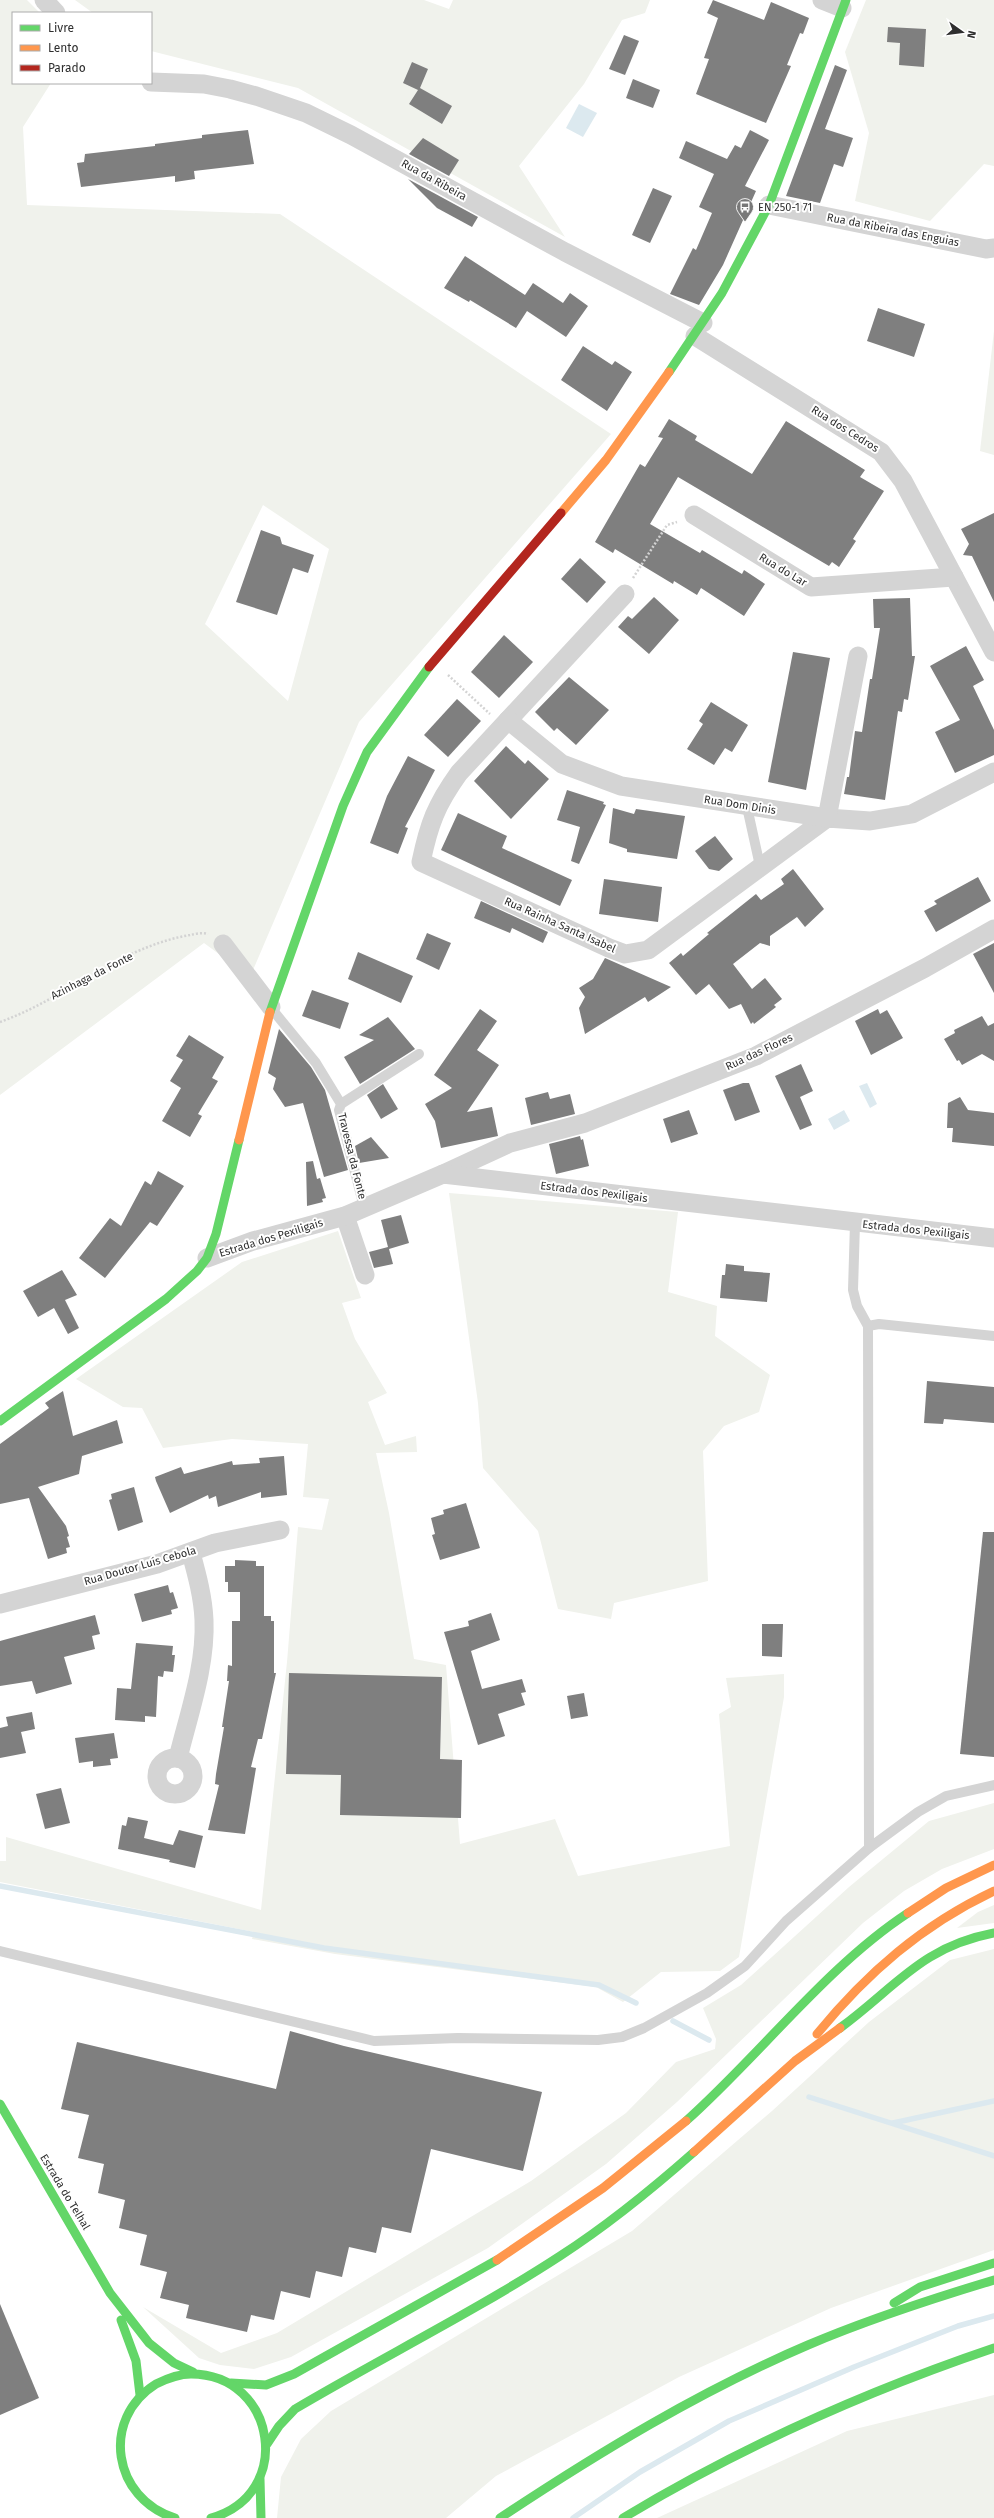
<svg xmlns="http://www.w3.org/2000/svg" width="994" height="2518" viewBox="0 0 994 2518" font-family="'Fira Sans',sans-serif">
<rect width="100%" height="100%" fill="#fff"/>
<g fill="#f0f2ec" fill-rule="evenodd">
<path d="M0,0H27L40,13H13V83H51L23,127L27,205L280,214L611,434L359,722L250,977L204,943L0,1095ZM263,505L329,549L288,701L205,624Z"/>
<polygon points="75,0 424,0 449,9 453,0 650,0 645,13 622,20 584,84 519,166 565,237 298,88 151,51 151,13 93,13"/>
<polygon points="866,0 994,0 994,166 984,164 930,221 855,201 869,133 845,52"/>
<polygon points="994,331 994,455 980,451"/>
<polygon points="449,1193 678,1212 668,1292 717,1306 715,1336 770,1375 759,1412 724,1426 703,1451 708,1581 614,1603 611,1619 558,1609 538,1531 483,1468 478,1403"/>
<polygon points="338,1231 361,1298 342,1303 355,1339 387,1393 368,1402 385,1445 416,1436 417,1452 376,1453 389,1513 414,1659 446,1665 460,1844 555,1819 578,1876 730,1846 719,1714 731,1707 726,1678 784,1674 784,1697 739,1957 720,1971 661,1972 623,2002 596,1987 335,1954 252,1939 254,1932 0,1882 0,1861 6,1861 6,1837 261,1910 287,1662 298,1527 322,1530 329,1499 303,1497 308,1444 232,1439 163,1448 142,1408 123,1407 76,1379 242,1262"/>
<polygon points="994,1803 994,1849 942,1869 904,1891 863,1923 677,2102 606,2164 488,2248 291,2357 254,2369 220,2365 199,2358 143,2307 221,2353 277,2333 531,2181 626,2113 676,2062 715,2049 716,2039 703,2008 741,1985 849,1887 929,1821"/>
<polygon points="994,1905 994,1923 957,1928 978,1912"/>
<polygon points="994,1949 994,2250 831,2308 679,2377 496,2476 446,2518 277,2518 281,2477 301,2439 331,2411 632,2231 772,2111 869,2022 950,1960"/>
<polygon points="994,2395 994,2518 657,2518 847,2431"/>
</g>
<g fill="#dce9ef">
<polygon points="579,104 597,113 583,137 566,128"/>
<polygon points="867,1083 877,1104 870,1108 859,1086"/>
<polygon points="844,1110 850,1121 834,1130 828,1119"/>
</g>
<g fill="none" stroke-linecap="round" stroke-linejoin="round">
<g stroke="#dce9ef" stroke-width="5.5">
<polyline points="0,1886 324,1948 599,1985 636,2003"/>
<polyline points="673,2021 709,2040"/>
<polyline points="809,2097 994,2156"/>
<polyline points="893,2123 994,2101"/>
<polyline points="573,2518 640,2472 729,2421 854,2367 958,2326 994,2316"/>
</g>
</g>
<g fill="#7f7f7f">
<polygon points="713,0 764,20 771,2 809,18 803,34 800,33 787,65 791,66 766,123 696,94 709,59 704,58 718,18 707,13"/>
<polygon points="888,27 926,29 924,67 899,65 900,43 887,42"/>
<polygon points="624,35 639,41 625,75 609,69"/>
<polygon points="412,62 428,69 420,88 452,106 442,124 409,104 418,90 403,83"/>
<polygon points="835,65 847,70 825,129 853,138 843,167 834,164 820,203 786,196"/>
<polygon points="633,79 660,90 653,108 626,98"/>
<polygon points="248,130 254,164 194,171 195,179 175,182 175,176 81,187 77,163 84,162 85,154 155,146 155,144 202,138 202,135"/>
<polygon points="750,130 769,140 745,186 756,191 723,265 699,305 670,294 693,248 696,250 712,213 699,207 714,174 679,158 686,141 727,159 735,145 741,148"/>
<polygon points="423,138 459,160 449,176 409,154"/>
<polygon points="408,179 478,217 472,227 437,208"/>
<polygon points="653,188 672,196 650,243 632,235"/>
<polygon points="465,256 525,295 533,283 563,303 570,293 588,306 566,337 527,311 516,328 470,300 469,302 444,288"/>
<polygon points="878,308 925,324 914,357 867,341"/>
<polygon points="583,346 612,365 615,361 632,372 607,411 561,380"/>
<polygon points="669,419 697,436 695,440 752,474 786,421 865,470 860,477 884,491 853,539 856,541 839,567 832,562 829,566 678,477 650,524 700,553 702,550 742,574 744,570 765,584 744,616 701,588 697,595 674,581 673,584 615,549 613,553 595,542 640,464 645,467 663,438 658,437"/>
<polygon points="994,513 994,602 972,556 963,555 969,544 961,529"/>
<polygon points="261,530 280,537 282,544 314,555 308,573 293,568 277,615 236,602"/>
<polygon points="580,558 606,582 587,603 561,579"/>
<polygon points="654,597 679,620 649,654 618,627 628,616 632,619"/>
<polygon points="910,598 912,656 915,656 908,700 904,699 902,712 898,711 885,800 844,794 847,777 849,777 855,731 862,732 870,679 872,679 880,628 874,628 873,599"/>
<polygon points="504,635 533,662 499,698 471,672"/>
<polygon points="966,646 984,680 973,686 994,730 994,755 955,773 935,732 960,720 930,666"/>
<polygon points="793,652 830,658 806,790 768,782"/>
<polygon points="569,677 609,710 576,745 557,728 554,731 535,712"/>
<polygon points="457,699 481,721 448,757 424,735"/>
<polygon points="711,702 748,725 732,752 725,748 714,765 687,749 703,724 699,721"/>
<polygon points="506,746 525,764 528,760 549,779 511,819 474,781"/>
<polygon points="408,756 435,770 405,827 408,828 398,854 370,843 387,796"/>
<polygon points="567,790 604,802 603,804 606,805 579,864 571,861 580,827 557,820"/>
<polygon points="613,808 634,814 636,809 685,816 677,859 627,852 627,849 609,843"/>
<polygon points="458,813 507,836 502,848 572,880 560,906 441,850"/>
<polygon points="715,836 733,859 719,871 709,869 695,851"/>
<polygon points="793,869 824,909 805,927 797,917 770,936 770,946 760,943 733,964 752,989 765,978 782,999 774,1005 776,1007 754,1024 753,1022 751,1024 741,1004 729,1009 709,984 696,995 669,963 681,953 683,956 709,934 707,933 756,894 761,900 784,884 781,879"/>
<polygon points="978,877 991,901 936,932 924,911 937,904 934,901"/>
<polygon points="604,879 662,887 658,922 599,914"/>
<polygon points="481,901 548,932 543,943 512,928 510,933 474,918"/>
<polygon points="427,933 451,943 439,970 416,959"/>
<polygon points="994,943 994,993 973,954"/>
<polygon points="358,952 413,976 401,1003 348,979"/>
<polygon points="605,958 671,987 648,1002 645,997 585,1034 579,1008 585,997 579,988 593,979"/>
<polygon points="312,990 349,1003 340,1029 302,1016"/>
<polygon points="480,1009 497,1021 477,1050 499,1065 467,1112 492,1107 498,1136 441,1148 435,1121 425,1104 452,1088 434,1075"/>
<polygon points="878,1009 880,1014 887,1010 903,1038 871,1055 855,1021"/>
<polygon points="982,1016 988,1026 994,1023 994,1061 982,1054 962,1065 959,1060 957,1061 944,1039 955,1033 954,1030"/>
<polygon points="388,1017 415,1049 360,1084 344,1057 374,1040 359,1035"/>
<polygon points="279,1029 311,1067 325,1090 348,1170 324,1177 303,1103 285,1107 273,1089 276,1078 268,1073"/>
<polygon points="189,1035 224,1057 212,1078 218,1081 198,1114 202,1116 190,1137 162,1121 181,1088 170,1081 183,1060 176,1056"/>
<polygon points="801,1064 813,1091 800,1097 812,1125 800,1130 775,1076"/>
<polygon points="743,1083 749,1083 760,1112 735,1121 723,1090"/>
<polygon points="383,1084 398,1109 381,1119 367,1095"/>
<polygon points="548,1092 550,1099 570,1094 575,1114 531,1125 525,1098"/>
<polygon points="960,1097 968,1110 994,1113 994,1146 952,1142 953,1128 947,1128 948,1103"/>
<polygon points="689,1110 698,1134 671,1143 663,1119"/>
<polygon points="580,1136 581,1140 583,1139 589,1166 556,1174 549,1144"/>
<polygon points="371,1137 389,1158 359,1163 355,1146"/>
<polygon points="313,1161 317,1179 320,1178 326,1198 322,1199 323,1202 307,1206 306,1162"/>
<polygon points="158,1171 184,1186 157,1226 150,1222 105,1278 79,1258 110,1218 121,1226 145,1181 151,1185"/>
<polygon points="401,1215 409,1243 389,1249 393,1264 374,1268 369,1252 388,1247 381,1220"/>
<polygon points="726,1264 744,1266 744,1271 770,1273 767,1302 720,1298 722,1275 725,1275"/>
<polygon points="62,1270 77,1295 65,1300 79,1328 68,1334 54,1308 38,1317 23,1291"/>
<polygon points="927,1381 994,1387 994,1423 944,1419 943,1424 924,1423"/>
<polygon points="63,1391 73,1436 117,1420 123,1443 82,1456 79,1474 38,1487 66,1526 69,1536 67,1537 70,1547 66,1548 67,1553 48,1559 29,1498 0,1504 0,1444 49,1408 45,1403"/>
<polygon points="284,1456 287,1495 261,1498 261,1492 218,1507 216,1496 209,1499 208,1495 170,1513 156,1481 155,1477 181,1467 184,1474 232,1461 233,1465 260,1463 259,1458"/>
<polygon points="134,1487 143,1522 118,1531 109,1500 112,1499 111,1494"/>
<polygon points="466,1503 480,1548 440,1560 432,1535 435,1534 431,1518 444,1514 443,1510"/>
<polygon points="983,1532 994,1532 994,1757 960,1754"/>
<polygon points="235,1560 256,1561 256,1566 264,1566 264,1616 271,1616 271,1621 274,1621 274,1673 276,1673 262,1739 258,1739 251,1767 256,1768 245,1834 208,1830 219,1785 215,1784 216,1774 224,1727 222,1727 229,1681 227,1681 228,1665 232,1666 232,1621 240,1621 240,1592 228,1592 228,1582 225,1582 225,1566 235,1566"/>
<polygon points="168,1585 170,1593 173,1592 178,1608 171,1610 172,1614 142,1622 134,1594"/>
<polygon points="491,1613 500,1640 471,1651 482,1689 522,1679 526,1692 521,1693 525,1705 498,1714 505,1736 478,1745 444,1632 469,1626 468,1621"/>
<polygon points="95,1615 100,1634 92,1636 95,1649 64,1657 72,1684 36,1694 32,1681 0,1686 0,1641"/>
<polygon points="762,1624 783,1624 782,1657 762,1656"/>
<polygon points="136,1643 173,1646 172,1655 175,1655 173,1672 164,1671 163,1677 158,1676 156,1717 145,1716 145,1722 115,1720 117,1688 131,1689"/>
<polygon points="289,1673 442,1677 440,1759 462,1760 461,1818 340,1815 341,1775 286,1774"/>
<polygon points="584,1693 588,1716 571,1719 567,1696"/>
<polygon points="32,1712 35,1729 21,1732 26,1753 0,1758 0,1728 8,1726 6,1717"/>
<polygon points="114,1733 118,1758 110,1759 111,1765 93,1767 93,1761 79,1763 75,1738"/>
<polygon points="61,1788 70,1823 45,1829 36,1794"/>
<polygon points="128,1817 148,1821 144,1838 173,1845 179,1830 203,1836 195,1868 169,1862 170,1860 118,1849 122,1825 126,1826"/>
<polygon points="290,2031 344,2046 542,2092 523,2171 431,2149 411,2233 382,2227 376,2253 349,2247 342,2277 316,2271 310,2298 281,2291 274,2320 251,2315 247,2332 186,2318 189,2305 160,2298 167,2272 140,2265 147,2235 119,2228 125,2200 98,2193 104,2164 78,2158 89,2115 61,2109 77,2042 276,2089"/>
<polygon points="0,2304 39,2398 0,2415"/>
</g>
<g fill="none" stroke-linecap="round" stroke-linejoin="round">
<g stroke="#d3d3d3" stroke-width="2.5" stroke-dasharray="2 2" stroke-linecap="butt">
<polyline points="633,578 667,525 677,522"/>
<polyline points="448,675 490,714"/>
<path d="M0,1022C65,999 119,947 190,935C195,934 202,932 208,934"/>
</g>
<g stroke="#d4d4d4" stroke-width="10">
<polyline points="747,807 760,866"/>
<polyline points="271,1008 316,1063 341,1104 339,1110 364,1207"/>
<polyline points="341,1104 419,1054"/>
<polyline points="855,1223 853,1290 857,1306 868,1326 879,1324 994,1336"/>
<polyline points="868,1326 869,1848"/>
<polyline points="0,1951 374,2041 458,2038 598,2040 622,2037 644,2028 707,1993 745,1966 786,1921 869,1848 918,1812 946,1796 994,1785"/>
</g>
<g stroke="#d4d4d4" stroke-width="19">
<polyline points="44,0 56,13"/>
<polyline points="822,0 842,8"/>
<polyline points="151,82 204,84 230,89 256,96 306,113 351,135 565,252 703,323"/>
<polyline points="769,205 986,249 994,248"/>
<polyline points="695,336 881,452 903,481 994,652"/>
<polyline points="694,515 811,587 954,577"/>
<path d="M625,594L459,773C436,805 429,824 421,862L609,948L625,954L648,950L827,818L870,821L912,814L994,772"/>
<polyline points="508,720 562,764 621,786 827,818 858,656"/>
<polyline points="223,944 271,1007"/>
<polyline points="443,1174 510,1143 585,1123 756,1056 925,968 994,929"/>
<polyline points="345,1216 365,1275"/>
<polyline points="207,1258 253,1241 345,1216 443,1174 994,1238"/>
<polyline points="0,1604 157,1564 215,1543 280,1530"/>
<path d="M178,1758C189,1713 206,1666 204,1620C203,1597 197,1575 191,1553"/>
<circle cx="175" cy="1776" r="18"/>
</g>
<g stroke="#63d668" stroke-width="9">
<polyline points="669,372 722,293 769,205 846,0"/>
<polyline points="270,1012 343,806 367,752 429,667"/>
<polyline points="0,1421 166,1299 197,1271 207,1258 216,1234 239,1140"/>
<path d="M840,2028C896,1987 921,1947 994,1933"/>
<polyline points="0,2104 110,2293 149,2343 174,2363 193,2372"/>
<path d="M686,2121C759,2056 827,1966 908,1913"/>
<polyline points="894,2303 920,2287 994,2263"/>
<polyline points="121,2320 136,2361 140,2395"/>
<polyline points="231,2383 266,2385 294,2374 497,2260"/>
<path d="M267,2444L279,2426L295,2409C383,2357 474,2312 560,2256C608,2225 651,2190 694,2152"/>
<polyline points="260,2479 261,2518"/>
<path d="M175,2518C113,2499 100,2419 156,2384C166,2379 179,2374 191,2374C277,2374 295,2495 211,2518"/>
<path d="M500,2518C598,2453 700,2391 808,2345C869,2319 931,2299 994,2280"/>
<path d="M623,2518C741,2447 864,2392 994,2348"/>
</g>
<g stroke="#ff974d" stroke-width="9">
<polyline points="561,513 606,460 669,372"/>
<polyline points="239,1140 270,1012"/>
<polyline points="908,1913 946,1888 994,1865"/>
<path d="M817,2034C867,1973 922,1925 994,1891"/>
<polyline points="694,2152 795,2061 840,2028"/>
<polyline points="497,2260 603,2188 686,2121"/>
</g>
<polyline stroke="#b3261e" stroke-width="9" points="429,667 561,513"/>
</g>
<defs>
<g id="bus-pin" transform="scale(0.9)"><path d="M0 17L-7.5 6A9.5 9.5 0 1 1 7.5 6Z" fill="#787878" stroke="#fff"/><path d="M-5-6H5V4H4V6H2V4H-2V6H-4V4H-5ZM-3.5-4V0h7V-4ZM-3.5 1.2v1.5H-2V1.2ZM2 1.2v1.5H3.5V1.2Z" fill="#fff"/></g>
</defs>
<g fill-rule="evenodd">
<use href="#bus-pin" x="745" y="207"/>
</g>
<g text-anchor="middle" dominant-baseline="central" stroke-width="4" stroke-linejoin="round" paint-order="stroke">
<g font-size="11" fill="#2f2f2f" stroke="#fff">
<text transform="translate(434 180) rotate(29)">Rua da Ribeira</text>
<text transform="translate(893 230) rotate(11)">Rua da Ribeira das Enguias</text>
<text transform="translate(845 429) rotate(32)">Rua dos Cedros</text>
<text transform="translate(783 570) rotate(31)">Rua do Lar</text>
<text transform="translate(740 805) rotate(9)">Rua Dom Dinis</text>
<text transform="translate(560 925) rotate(24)">Rua Rainha Santa Isabel</text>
<text transform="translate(92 976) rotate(-27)">Azinhaga da Fonte</text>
<text transform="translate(759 1052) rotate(-25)">Rua das Flores</text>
<text transform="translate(352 1156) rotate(76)">Travessa da Fonte</text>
<text transform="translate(594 1192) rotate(7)">Estrada dos Pexiligais</text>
<text transform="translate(916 1230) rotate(6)">Estrada dos Pexiligais</text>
<text transform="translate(271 1238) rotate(-17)">Estrada dos Pexiligais</text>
<text transform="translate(140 1566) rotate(-16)">Rua Doutor Luís Cebola</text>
<text transform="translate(65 2192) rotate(59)">Estrada do Telhal</text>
</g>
<g font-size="11" fill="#2f2f2f" stroke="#fff" text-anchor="start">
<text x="758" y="207">EN 250-1 71</text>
</g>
</g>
<rect x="12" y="12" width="140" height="72" fill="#ffffff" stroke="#acacac"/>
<rect x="20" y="25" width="20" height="6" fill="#63d668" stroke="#acacac"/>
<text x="48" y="32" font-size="12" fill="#2f2f2f">Livre</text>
<rect x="20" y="45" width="20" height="6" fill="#ff974d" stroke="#acacac"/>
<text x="48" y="52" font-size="12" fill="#2f2f2f">Lento</text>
<rect x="20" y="65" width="20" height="6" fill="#b3261e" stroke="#acacac"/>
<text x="48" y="72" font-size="12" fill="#2f2f2f">Parado</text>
<g transform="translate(962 32) rotate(104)" stroke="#ffffff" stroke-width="3" paint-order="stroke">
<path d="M0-3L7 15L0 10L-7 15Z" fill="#2f2f2f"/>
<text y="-6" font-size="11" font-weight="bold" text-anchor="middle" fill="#2f2f2f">N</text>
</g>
</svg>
